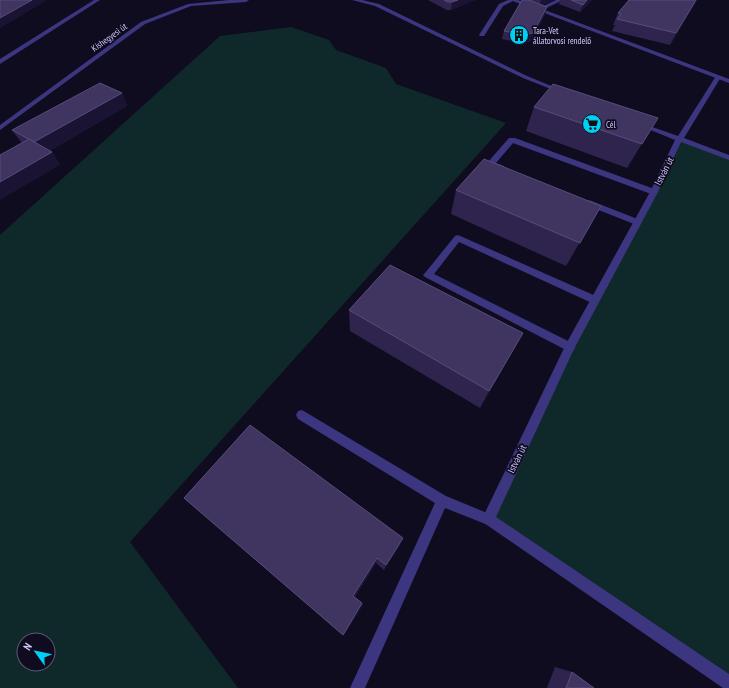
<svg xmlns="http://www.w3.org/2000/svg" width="729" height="688" viewBox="0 0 729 688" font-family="'PT Sans Narrow',sans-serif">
<rect width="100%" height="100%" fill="#100c20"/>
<g fill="#0f292a" fill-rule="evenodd">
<path d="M291,27L329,40L336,50L386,68L396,84L506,123L130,542L238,688H0V235L220,36ZM24,640H48V664H24Z"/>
<polygon points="679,140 729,158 729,685 488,519"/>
</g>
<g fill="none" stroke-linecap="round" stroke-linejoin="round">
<g fill="#3c3580" fill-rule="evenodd">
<polygon points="509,138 515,138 657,190 658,192 654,195 651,194 513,143 496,163 504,166 504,170 498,170 488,166 488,162"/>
<polygon points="589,200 640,220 641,222 637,225 634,224 586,205 585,203"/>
<polygon points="458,235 598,297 600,300 598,303 592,303 459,242 434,274 574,344 575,347 574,350 570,351 566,350 425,277 423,275 425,273 455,236"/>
<polygon points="302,410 446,496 492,515 494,519 492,523 488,525 445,508 365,688 350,688 435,503 298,419 296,415 298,411"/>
</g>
<g fill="#3c3580" fill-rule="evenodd">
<polygon points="229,0 249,0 246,2 191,6 145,24 0,130 0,125 141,22 188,4"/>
<polygon points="352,0 362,0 379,4 527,76 566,92 561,93 523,78 375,6"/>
<polygon points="508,0 515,0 503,6 484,36 480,36 479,35 499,4"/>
<polygon points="556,0 563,0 540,11 535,10"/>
<polygon points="716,76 721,77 684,138 729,155 729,160 681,142 658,192 574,349 496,517 729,674 729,688 723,688 484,523 482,519 566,344 650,192 675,140 636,124 641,123 678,136"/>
</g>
<g fill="#3c3580" fill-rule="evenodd">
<polygon points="94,0 100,0 0,64 0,59"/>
<polygon points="510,0 518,0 729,79 729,83"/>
</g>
</g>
<g fill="#2e244e">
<polygon points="428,0 475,0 451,10 447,10"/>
<polygon points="522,0 553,0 542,5 545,15 531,41 521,43 502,39 504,31"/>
<polygon points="560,0 592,0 580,12 559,4"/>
<polygon points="629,0 697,0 670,45 612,31 615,25 613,25 618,13"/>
<polygon points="122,93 127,106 49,151 52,152 60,165 21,142 12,130"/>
<polygon points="534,107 643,142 627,168 526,131"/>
<polygon points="456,190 601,206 566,266 451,214"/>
<polygon points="349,310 523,333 480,408 350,331"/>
<polygon points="184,498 400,545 384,570 376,563 355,597 362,603 363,605 345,633 343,635"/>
<polygon points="555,667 572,672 594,688 547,688"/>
</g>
<g fill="#1b1334">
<polygon points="32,0 45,0 46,1 0,28 0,18"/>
<polygon points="458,0 475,0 451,10 452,2"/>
<polygon points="541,0 553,0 539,6"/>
<polygon points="587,0 592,0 580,12 583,5"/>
<polygon points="696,0 697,0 670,45 676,33"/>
<polygon points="547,7 545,15 531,41 521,43 523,35"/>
<polygon points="122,93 127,106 43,155 34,142"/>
<polygon points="52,152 60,165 0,200 0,182"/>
<polygon points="523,333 512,353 480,408 489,391"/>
<polygon points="403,538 400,545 384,570 386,565"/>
<polygon points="377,558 376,563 354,598 353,596"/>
<polygon points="362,603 363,605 345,633 343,635"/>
</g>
<g fill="#403561" stroke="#574d7a">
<polygon points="0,0 32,0 0,18"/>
<polygon points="444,0 458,0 452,2 448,2"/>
<polygon points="522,0 529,0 547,7 533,33 523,35 504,31"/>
<polygon points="571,0 587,0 583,5"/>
<polygon points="629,0 696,0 676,33 617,19 621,14 618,13"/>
<polygon points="100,83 122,93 34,142 12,130"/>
<polygon points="553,84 658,118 642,144 534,107"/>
<polygon points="29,139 52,152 0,182 0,155"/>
<polygon points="484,159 601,206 580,243 456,190"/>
<polygon points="390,265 523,333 489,391 349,310"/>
<polygon points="250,425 403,538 386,565 377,558 353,596 362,603 343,635 184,498"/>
<polygon points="572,672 594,688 566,688"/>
</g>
<defs>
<g id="building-disc" transform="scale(1)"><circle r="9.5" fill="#00cff5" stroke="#100c20"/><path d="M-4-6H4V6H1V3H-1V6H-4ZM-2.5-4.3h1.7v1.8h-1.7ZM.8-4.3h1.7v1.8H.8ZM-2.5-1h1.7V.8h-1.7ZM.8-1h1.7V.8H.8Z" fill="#111"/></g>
<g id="supermarket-disc" transform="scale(1)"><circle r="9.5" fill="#00cff5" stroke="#100c20"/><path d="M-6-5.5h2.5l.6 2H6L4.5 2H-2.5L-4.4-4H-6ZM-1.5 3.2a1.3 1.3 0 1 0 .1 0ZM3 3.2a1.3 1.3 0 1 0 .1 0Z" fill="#111"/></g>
</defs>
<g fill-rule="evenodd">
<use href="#building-disc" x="519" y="35"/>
<use href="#supermarket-disc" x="592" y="124"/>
</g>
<g text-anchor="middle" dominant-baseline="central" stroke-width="3.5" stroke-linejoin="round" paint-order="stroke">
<g font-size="9" fill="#d3caff" stroke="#100c20" text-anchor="start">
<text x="533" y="30">Tara-Vet<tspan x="533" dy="10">állatorvosi rendelő</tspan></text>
<text x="606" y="124">Cél</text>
</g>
<g font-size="9" fill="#d3caff" stroke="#100c20">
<text transform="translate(109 37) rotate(-36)">Kishegyesi út</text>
</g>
<g font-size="10" fill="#d3caff" stroke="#100c20">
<text transform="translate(664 171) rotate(-63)">István út</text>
<text transform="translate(517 459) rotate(-64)">István út</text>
</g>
</g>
<g transform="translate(36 652) rotate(303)"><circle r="19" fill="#100c20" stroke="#5e5879"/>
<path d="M0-3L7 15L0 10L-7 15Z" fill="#00cff5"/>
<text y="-6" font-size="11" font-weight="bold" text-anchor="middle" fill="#d3caff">N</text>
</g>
</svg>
